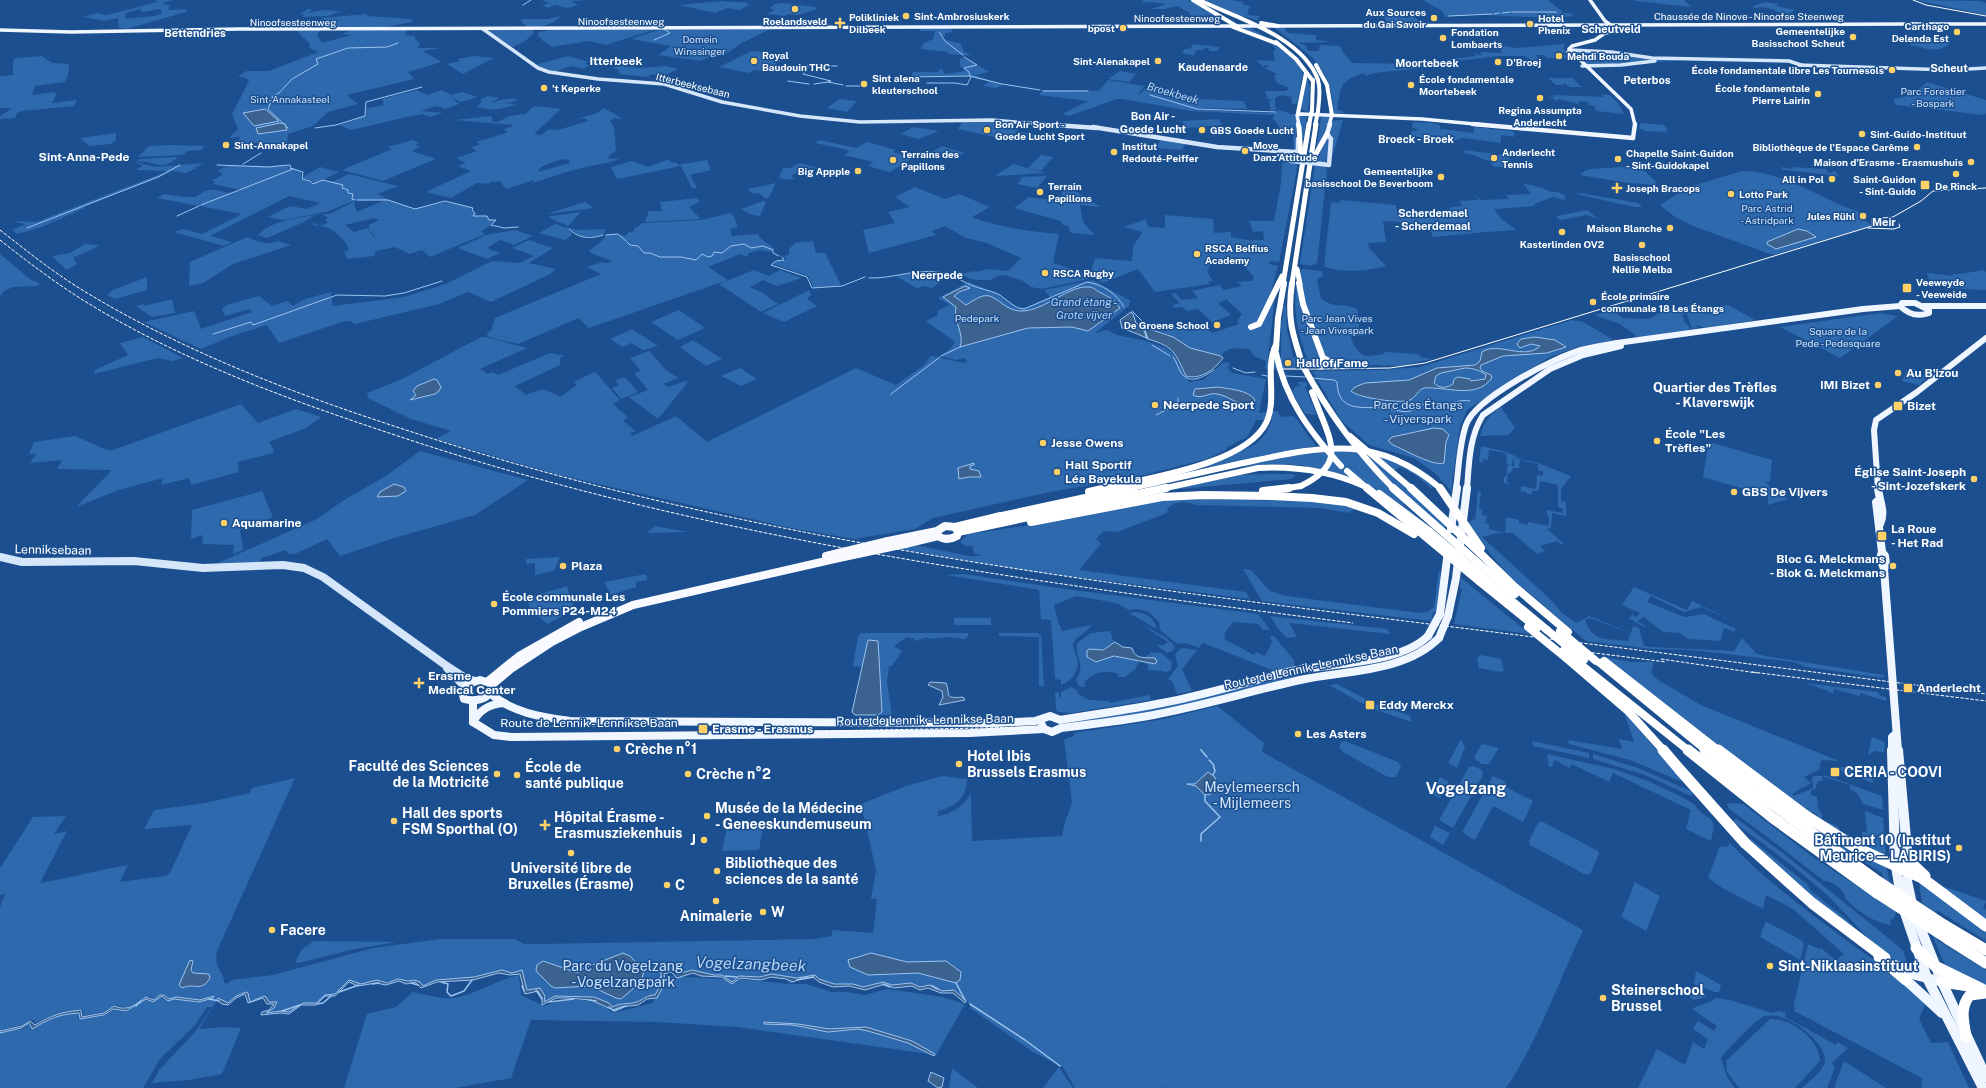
<svg xmlns="http://www.w3.org/2000/svg" width="1986" height="1088" viewBox="0 0 1986 1088" font-family="'Public Sans',sans-serif">
<rect width="100%" height="100%" fill="#1b4f8f"/>
<g fill="#2e69ad" fill-rule="evenodd">
<path d="M156,0H174L162,3L170,6L168,10L186,9V12L126,29L119,28L118,18L105,21L83,17L97,13L107,15L157,2ZM140,9L142,12L161,9L162,13L155,16L125,19L126,13Z"/>
<polygon points="541,0 588,0 571,1 578,5 567,8 556,5 547,8 543,5 549,3"/>
<polygon points="1144,0 1189,0 1226,21 1210,15 1200,17 1189,15 1190,13 1177,6 1164,9 1151,9 1166,4 1151,2 1141,3"/>
<polygon points="1205,0 1230,0 1244,2 1242,4 1252,7 1249,8 1247,15 1260,16 1257,20 1266,23 1239,15"/>
<polygon points="1426,0 1548,0 1563,12 1561,12 1562,13 1571,13 1574,16 1551,18 1484,15 1484,14 1445,17 1442,11 1424,1"/>
<polygon points="1635,0 1684,0 1691,7 1635,1"/>
<polygon points="1916,0 1980,1 1986,3 1986,15"/>
<path d="M722,1C731,3 739,1 749,3L746,4L750,5L739,10L727,8L715,13L679,5Z"/>
<path d="M1766,2L1778,4L1776,6L1795,10C1783,18 1779,11 1768,8C1763,7 1756,8 1754,8L1753,6Z"/>
<polygon points="784,3 815,7 817,9 798,15 789,14 784,16 767,14 775,10 770,8 775,4"/>
<polygon points="308,9 313,9 308,13 323,10 341,11 328,16 301,17 305,14 300,14"/>
<polygon points="1395,10 1399,13 1385,14 1388,17 1392,17 1389,14 1398,14 1401,17 1409,18 1407,14 1426,24 1390,24 1378,12"/>
<polygon points="366,14 368,16 411,19 413,22 379,28 312,28 323,18"/>
<path d="M562,16C552,24 542,28 528,28L521,21V19H547Z"/>
<path d="M1249,27L1268,38H1266C1280,47 1295,57 1303,72L1297,104H1292L1291,97L1282,95L1275,98V107L1278,109L1271,111L1269,101H1273L1268,99L1265,91H1287L1289,88L1277,83L1274,75L1278,74L1261,67L1266,68L1268,65L1262,66L1257,60L1275,61L1273,51L1276,50L1269,41L1245,34V32L1233,28Z"/>
<path d="M1277,27H1284L1288,33L1316,35V40L1331,42L1298,43L1305,45L1308,51H1319L1320,45L1340,46L1344,54L1353,63L1412,64L1476,56L1473,52L1478,55H1482L1480,52L1502,53L1499,48L1504,46L1517,48L1564,44L1565,45L1563,48L1567,53L1556,54H1560L1563,57H1565L1563,55H1567L1571,58H1547L1544,55H1535L1542,62L1535,63L1525,56H1498L1433,64L1421,68L1374,73L1365,76V74L1363,73C1339,81 1341,87 1337,109L1346,113H1334C1331,65 1311,56 1276,29Z"/>
<path d="M921,28H950L953,32L945,33L946,36H942L944,40L960,43L964,52L972,55C963,56 957,55 948,54L949,52L921,49L924,43L933,39L935,31H920Z"/>
<polygon points="532,29 534,33 524,42 512,47 488,31 492,30"/>
<polygon points="551,29 656,29 606,45 589,41 552,47 543,41 537,33"/>
<polygon points="661,29 770,29 740,44 725,55 710,57 700,61 658,55 671,46 631,39"/>
<polygon points="299,30 321,30 317,34 322,43 351,35 342,34 351,30 407,30 405,35 415,36 415,39 420,43 418,48 440,48 423,51 442,62 408,72 414,79 347,95 358,104 328,112 313,126 288,134 287,143 238,143 240,137 229,138 238,129 232,114 249,81 247,79 238,76 247,71 269,71 318,52 310,48 309,43 297,31"/>
<path d="M1923,37L1945,41L1950,44C1933,55 1926,47 1909,45Z"/>
<polygon points="1193,44 1218,47 1219,47 1217,51 1208,51 1209,48 1205,48 1202,50 1196,50 1194,55 1184,54 1185,52 1181,54 1185,49 1190,49"/>
<polygon points="751,51 789,55 765,71 754,70 749,73 719,67"/>
<polygon points="1573,51 1673,59 1675,61 1589,65"/>
<polygon points="42,56 52,63 69,64 68,75 65,82 35,86 32,95 55,92 54,94 57,94 52,103 77,100 74,106 22,111 17,113 15,118 0,119 0,116 12,108 0,108 0,76 13,75 13,62 15,58"/>
<polygon points="474,56 494,58 463,74 447,64 460,61 458,59"/>
<polygon points="568,56 589,62 584,64 590,65 584,69 571,66 554,72 535,65"/>
<polygon points="964,58 990,72 975,75 1003,85 996,88 983,86 989,82 966,76 911,77 913,72 938,72 940,69 942,69 945,74 965,71 960,66 960,59"/>
<polygon points="619,66 640,68 666,66 678,69 662,77 652,74 647,77 618,74 621,73 617,72 620,70 612,68"/>
<polygon points="1120,71 1136,74 1129,82 1108,79"/>
<polygon points="1307,77 1310,88 1308,112 1301,109"/>
<polygon points="1548,78 1572,78 1582,87 1569,87 1565,83 1563,85 1556,85"/>
<path d="M1108,80L1145,86L1139,93V95L1148,86L1200,99L1244,101L1247,109L1195,108L1152,96L1200,110L1275,113L1279,110L1289,113L1288,114L1307,115L1304,139L1296,129L1297,150L1299,152L1295,180L1279,262L1269,261V264L1278,266L1270,296L1275,297L1268,357H1281V326L1284,305H1286L1287,330L1293,357L1307,358C1298,334 1293,312 1296,287C1297,280 1301,275 1301,269L1322,271L1323,276L1317,279L1321,299C1325,301 1331,305 1336,305C1343,306 1352,305 1358,310L1359,328L1363,336H1351C1351,343 1360,357 1369,356C1374,356 1379,354 1384,354V352L1418,354L1421,357L1432,359L1401,366L1340,364L1338,366H1321L1312,370L1265,369L1266,361L1254,356L1250,349C1240,348 1226,346 1221,356L1190,348L1173,337L1145,324L1148,323C1161,329 1172,328 1186,325L1191,329L1205,326L1212,333L1239,324L1237,321L1242,314L1228,301V299L1218,303L1231,315L1212,322L1198,309L1187,311L1182,307L1175,308L1172,305L1180,303L1171,294L1176,293L1181,300L1198,298L1192,291L1219,285L1224,290L1242,286L1237,282L1252,281L1254,277L1240,261L1209,260V268L1207,272L1213,281H1208L1210,284L1155,292L1138,269L1103,283L1093,277L1091,272L1095,258L1132,261L1133,247L1142,232L1124,227L1146,219L1148,227L1165,228V215L1213,219L1214,233L1231,232V237L1253,241V240H1264L1263,231L1253,232L1249,221H1274L1281,183L1282,163L1287,161L1283,157V149L1294,150L1293,135L1280,134L1279,126L1273,119L1274,115L1191,111L1123,99H1117L1069,116L1062,114L1088,101L1039,95L1043,90L1099,91Z"/>
<polygon points="1927,82 1986,100 1986,113 1984,115 1896,105 1893,99 1912,95"/>
<polygon points="416,90 427,95 441,90 452,95 462,92 478,97 460,102 450,96 459,104 445,109 436,106 421,111 443,113 430,117 423,114 407,117 351,130 339,125 366,116 367,108 384,105 382,99"/>
<polygon points="1601,94 1610,95 1619,104 1624,114 1596,111 1594,106 1589,105 1588,102 1579,101 1579,104 1558,99 1557,101 1549,97 1554,97 1554,95 1603,97"/>
<path d="M487,96L499,98L491,103C502,99 508,98 519,99L510,103L500,102L517,105L493,110L477,107L482,101L480,100Z"/>
<polygon points="839,99 857,101 847,112 827,108"/>
<path d="M536,106L561,109L534,134L541,135L549,129L558,130L588,121L585,118L574,120L597,113L604,108L623,119L615,118L610,120L614,128L616,150L607,158L619,159C608,164 597,164 586,167C568,171 551,177 533,183L534,180L506,189L500,181L490,182L489,184L477,183L451,198L426,192L471,171L458,166L466,163L456,158L477,151L471,148L480,144L476,142L506,133L507,131L503,130L514,125L455,120L491,116L493,119L492,122C500,123 503,118 510,116C515,115 522,114 526,114L531,108ZM562,159L569,160L570,163L538,172L541,167Z"/>
<polygon points="1321,117 1330,117 1330,121 1343,120 1333,154 1328,154 1326,163 1316,162 1320,152 1316,151"/>
<polygon points="1218,119 1223,125 1187,128 1182,121"/>
<polygon points="963,120 1007,122 1002,128 1018,130 1008,140 958,129"/>
<polygon points="1413,122 1433,123 1440,125 1440,129 1474,133 1474,127 1511,131 1514,132 1514,137 1501,135 1501,143 1463,138 1454,141 1436,138 1436,136 1431,135 1429,138 1410,136 1412,131 1417,131 1418,129 1412,128"/>
<polygon points="1640,123 1664,125 1668,130 1665,130 1668,132 1645,131 1639,128"/>
<polygon points="913,127 939,131 918,139 901,134"/>
<polygon points="1021,132 1046,136 1041,142 1015,138"/>
<polygon points="116,133 116,140 111,144 89,146 80,138"/>
<polygon points="413,140 419,143 415,145 420,147 412,151 436,159 383,181 342,170 392,149 388,147"/>
<polygon points="819,140 856,148 867,142 896,150 893,152 913,158 890,172 868,166 873,162 844,155 849,152 848,150 815,143"/>
<polygon points="1161,140 1186,144 1181,150 1155,148"/>
<polygon points="170,145 205,146 201,150 187,151 183,155 138,157 149,146"/>
<polygon points="942,146 962,152 965,152 957,158 932,152"/>
<path d="M1465,150L1508,156L1512,163H1508L1511,167H1494L1490,163L1494,162C1482,160 1475,154 1464,153Z"/>
<polygon points="1041,155 1053,157 1041,171 1028,168"/>
<path d="M178,157C159,174 155,159 136,162L155,167L204,163L194,168H197L185,173L172,171L160,177L83,207L85,208L39,228L17,234L12,230L25,224L14,222L16,221L36,222L168,171L136,170L143,165L135,163L139,159Z"/>
<polygon points="670,159 670,162 677,163 678,165 707,160 711,170 690,175 697,188 692,188 681,166 617,179 611,167 632,161 648,167"/>
<polygon points="800,163 821,169 806,168 791,176 795,179 786,180 779,177 783,168 791,168"/>
<polygon points="1013,164 1046,173 995,176"/>
<path d="M228,165L271,166L289,165H290L288,168L301,171V180H306L313,184L314,183L308,179H303V177L320,167L339,172L323,180L332,182L349,174L398,186L378,194L397,204L406,205L413,209L445,202L467,206L475,213L474,216H487L489,220H496L490,226L481,231L485,234L430,257L422,250L409,254L395,247L376,251L374,256L347,259L344,251L349,250C348,244 336,231 330,229C325,226 317,226 311,224L315,223L319,226L328,223L325,220L328,218L323,214H330L355,201L354,204L357,212L385,200L364,201L356,200L326,212L283,220L268,217L290,206L307,209L320,203L289,196L210,236L232,242L224,246L174,232L183,229L202,234L242,214L157,198L164,194C173,195 187,198 195,197C199,196 204,190 209,190C222,188 224,197 242,190L212,184L216,182L212,181L223,174L218,171ZM375,218L379,220L369,225V230L375,236L374,237L367,228L354,232L345,225Z"/>
<polygon points="1315,165 1325,167 1327,170 1318,255 1317,263 1311,266 1300,264"/>
<polygon points="1640,166 1657,183 1655,183 1656,185 1628,183 1580,175 1584,171 1590,169"/>
<polygon points="1781,167 1793,169 1792,167 1826,169 1829,173 1835,171 1839,176 1775,169 1782,170"/>
<path d="M1742,171C1786,171 1824,202 1865,214L1867,216L1865,220L1872,226L1773,255L1693,226L1675,217L1660,205L1689,187Z"/>
<polygon points="1047,176 1037,188 1017,184 1021,180 1021,177"/>
<polygon points="776,183 770,196 766,199 759,193 753,194 747,189"/>
<path d="M1524,184C1533,185 1539,187 1547,190C1554,194 1557,189 1565,196V200L1553,197L1534,204L1535,206L1494,209L1501,219L1517,230L1487,232L1485,230L1486,232L1433,237L1428,224L1383,221L1386,242L1367,243L1370,249L1386,266C1368,271 1341,274 1324,266L1331,202L1339,203L1340,200L1396,205V209L1400,212L1417,213H1452L1449,209L1452,207L1463,206L1459,201L1479,200L1475,195L1481,200L1509,199L1506,195L1531,194Z"/>
<polygon points="1068,186 1100,207 1080,205 1083,222 1095,235 1071,233 1068,226 1063,225 1061,221 1014,208 1029,197 1058,201 1064,188"/>
<path d="M915,187L945,199L959,194L990,207L972,217C1000,228 1030,231 1059,234L1053,263L1089,275V279L1041,289L1031,287L1023,281L1005,275L998,276L990,280H982L970,279L961,274L974,271L976,272L988,269L1008,271L1021,258L987,243L966,238L945,226L932,231L936,235L869,253L863,230L895,223L888,212L910,207L895,197Z"/>
<polygon points="1580,193 1638,203 1642,207 1634,207 1576,194"/>
<polygon points="697,198 700,202 689,207 701,219 645,222 649,211 662,211 660,202"/>
<polygon points="763,201 766,202 760,216 752,215 741,209"/>
<polygon points="585,202 594,208 546,214"/>
<polygon points="1587,210 1598,219 1586,215 1562,220 1557,219 1557,216"/>
<polygon points="581,212 568,226 548,217 552,216"/>
<polygon points="730,213 734,217 738,227 730,229 732,236 758,234 760,238 775,249 771,252 760,250 749,253 747,257 740,254 708,267 728,280 589,328 579,318 518,344 495,339 487,336 488,332 491,331 495,318 601,274 587,267 602,262 607,263 612,261 591,253 589,251 604,239 606,234 618,234 625,236 629,232 633,232 634,229 643,223 702,220"/>
<path d="M315,215L304,222L267,238L258,235C271,221 296,218 315,215Z"/>
<polygon points="555,224 568,228 572,235 565,240 539,233"/>
<path d="M569,228L578,230L605,229L604,234C592,238 578,239 569,228Z"/>
<polygon points="515,230 533,236 514,245 500,240 487,248 500,253 487,259 458,248 486,235"/>
<path d="M247,237C257,241 267,246 278,241L291,245L233,264L203,283L189,286L190,262Z"/>
<polygon points="529,240 553,248 529,263 556,269 550,274 491,302 468,292 439,304 355,324 350,321 345,321 279,343 267,325 232,336 201,349 144,322 194,311 201,329 252,312 250,309 225,316 222,309 227,305 259,296 272,306 287,301 293,306 305,299 331,292 333,306 404,297 446,284 492,261 519,263 534,256 512,248"/>
<polygon points="813,241 816,253 825,253 841,285 814,288 808,276 773,264 777,261 786,260 785,257 782,256 789,255 789,249 795,243"/>
<path d="M85,244L99,245C92,251 81,253 73,258L77,264L67,270L52,256L70,253Z"/>
<polygon points="0,254 31,280 40,283 37,286 13,287 4,291 0,296"/>
<polygon points="754,270 769,276 780,270 802,278 777,286 763,280 750,287 763,293 778,304 761,312 719,284"/>
<path d="M1983,270L1986,272V290C1967,290 1948,288 1930,283L1927,273L1953,276L1952,274H1961Z"/>
<polygon points="918,272 936,273 937,277 943,280 932,288 922,286 918,289 896,276"/>
<polygon points="147,277 147,290 115,299 107,295 113,290"/>
<path d="M1093,280L1131,301L1129,303V306L1095,333L1107,330L1117,335L1146,341L1165,348L1174,354L1189,382L1203,380L1224,362L1230,363L1228,368L1232,373L1266,379L1259,413L1277,411L1282,417L1294,416L1316,446L1201,469L1256,444L1266,433L1272,420H1256L1247,437L1226,448V450L1207,459L1136,477L1050,492L933,518L915,529L854,539L791,528L559,475L436,439L451,431L411,419L368,398L367,393L402,379L481,337H485L527,348L480,369L488,374L493,372L498,375L550,353L565,356L560,358V365L515,386L526,395C542,388 545,388 560,397L577,385L573,382L595,372L620,400L613,404L628,417L623,421L636,431L630,433L632,436L676,416L707,442L856,368L896,385L923,366L931,356L964,363L967,361L965,358L956,360L940,356L950,349L955,342L926,321L938,315L937,311L950,305L938,298L969,282L1000,295L1018,308L1028,307L1050,297L1044,290Z"/>
<polygon points="809,290 811,295 807,299 817,306 784,322 763,313"/>
<polygon points="172,299 175,313 152,317 136,306 144,304 144,306"/>
<polygon points="1728,305 1755,320 1706,328 1695,325 1698,328 1692,329 1686,312 1690,312 1688,306 1707,307"/>
<polygon points="1667,307 1684,311 1685,314 1682,314 1685,323 1688,325 1690,329 1688,331 1639,338 1620,324 1594,315 1611,310 1623,318 1650,319"/>
<polygon points="679,310 705,328 678,340 651,322"/>
<polygon points="1880,313 1898,316 1840,358 1780,327"/>
<polygon points="1572,320 1583,322 1614,340 1574,348 1548,358 1467,410 1460,426 1451,491 1435,473 1414,458 1369,445 1341,420 1312,371 1382,370 1420,367"/>
<polygon points="632,329 658,346 643,350 631,343 623,347 610,339"/>
<polygon points="143,337 183,358 172,361 157,358 94,374 95,370 128,355 120,343"/>
<polygon points="693,340 722,359 706,366 680,347"/>
<polygon points="649,351 666,370 678,378 663,384 668,387 685,381 688,382 658,419 629,397 648,390 634,373 641,371 630,358"/>
<polygon points="740,368 757,379 741,386 721,376"/>
<polygon points="1912,368 1917,370 1919,374 1928,377 1919,385 1902,381 1906,372"/>
<polygon points="625,377 638,392 621,399 612,388 619,385 615,380"/>
<polygon points="1297,382 1306,382 1307,386 1305,387 1317,415 1305,414 1292,392 1296,386 1300,386"/>
<polygon points="241,404 258,423 296,409 321,417 306,428 269,442 274,450 273,453 238,462 239,472 191,485 189,478 161,485 163,478 119,490 76,507 112,470 57,469 62,460 30,463 36,454 29,454 34,442 75,436 107,450 113,450"/>
<path d="M1501,407L1515,428L1508,435L1480,436C1483,423 1490,414 1501,407Z"/>
<polygon points="1709,442 1772,460 1770,482 1767,481 1766,483 1769,484 1769,487 1788,499 1768,505 1768,496 1703,477"/>
<path d="M1481,446L1506,452L1523,459L1514,457L1511,466H1514V458L1538,463L1571,476L1561,489V501L1566,502V516L1552,513L1551,528L1547,529L1564,544H1561L1557,541L1540,546L1545,551L1537,554L1513,533H1498L1482,537L1550,599L1561,612L1577,624V621L1579,622L1589,616L1631,633L1633,626L1639,628L1644,646L1652,647L1734,651L1742,638L1757,654L1765,656L1884,675V678L1806,667L1795,662L1735,655L1691,650L1652,649L1586,641L1512,579L1491,555L1468,522H1471L1472,519L1475,520L1478,491L1481,492L1479,509H1482V515L1487,516L1485,523L1489,524V529L1505,533L1506,517L1519,520V523L1527,525L1528,522L1549,526V516L1547,515L1546,510L1563,513V509L1558,507V485L1540,481L1539,490L1532,491L1531,495L1523,491L1521,493V486L1536,489L1537,475L1543,476V472L1538,470V464L1520,460L1519,468H1513L1511,473H1508L1507,482L1510,485L1504,483V477L1507,475V466L1510,465L1506,464L1507,458L1506,453L1489,450L1488,460L1483,459V462H1479ZM1590,618L1630,633L1628,641C1606,638 1593,643 1585,620Z"/>
<polygon points="1340,448 1400,461 1434,487 1431,488 1414,474 1400,467 1390,472 1446,523 1445,531 1412,501 1403,504 1426,524 1388,497 1351,476 1300,465 1269,464 1236,468 1318,450"/>
<polygon points="420,451 528,480 475,515 394,538 340,556 327,539 295,554 289,554 286,550 261,558 259,564 209,567 317,519 344,500 386,476"/>
<polygon points="1263,474 1294,474 1295,476 1291,479 1168,490 1241,475"/>
<polygon points="262,491 273,517 240,530 243,550 233,554 234,545 203,544 202,535 191,539 192,510"/>
<path d="M1177,498L1336,502L1355,509L1348,513L1321,508L1195,505C1187,501 1175,501 1168,508L1167,513L1117,532L1104,531L1096,539L1101,544L1079,570L1246,592L1250,599L1036,572L865,543L916,545L968,556H981L974,553L972,546H965L960,542L968,534L1065,520L1126,507Z"/>
<polygon points="655,526 688,532 647,533"/>
<polygon points="560,557 554,571 535,575 535,563 526,564 526,559"/>
<path d="M1243,569L1251,570L1270,591L1286,596L1420,613L1427,612L1434,607L1439,570C1444,580 1439,600 1436,613L1433,612L1431,621L1262,601Z"/>
<polygon points="646,574 647,580 636,582 636,587 611,595 604,582"/>
<path d="M964,574L1065,589L1258,614L1270,630H1264L1258,624L1233,622L1224,634L1226,637L1224,639L1254,655L1256,652L1265,656L1272,642L1270,636H1274L1294,660V668L1277,672L1203,643L1199,648L1186,643L1177,644L1160,630L1159,622L1149,612L1137,609L1129,610L1116,603L1076,596L1054,605L1057,618L1062,631L1091,625C1087,633 1077,635 1073,644C1073,651 1078,656 1078,663C1078,673 1070,682 1061,685V680L1055,679L1051,620L1041,619L1039,590L946,575Z"/>
<polygon points="1461,578 1530,634 1454,624 1462,589 1460,589"/>
<polygon points="567,586 574,610 547,624 530,609 527,598"/>
<polygon points="1634,587 1687,610 1692,601 1738,623 1702,607 1684,612 1651,596 1647,602 1682,616 1686,617 1704,614 1736,629 1734,632 1724,628 1720,641 1689,639 1680,633 1663,632 1644,617 1637,621 1647,627 1644,627 1627,617 1630,618 1633,613 1633,616 1637,617 1640,613 1622,605"/>
<path d="M1135,612C1147,613 1153,617 1157,629L1129,613Z"/>
<polygon points="1270,616 1387,629 1391,634 1289,623 1297,637 1287,638 1279,630"/>
<rect x="954" y="618" width="37" height="7"/>
<polygon points="1143,625 1165,637 1175,646 1173,651 1167,653 1158,646 1159,644 1163,646 1168,642 1145,627"/>
<path d="M1110,631L1113,638L1111,639L1115,642L1101,650L1100,660C1113,654 1125,657 1139,661L1135,669L1125,677H1118V674C1107,669 1089,673 1084,684L1086,685L1085,687L1079,686L1076,680C1087,662 1074,658 1077,643L1091,633Z"/>
<polygon points="861,633 969,633 968,636 965,639 947,637 929,639 928,637 916,641 913,638 907,637 894,646 902,651 892,666 889,666 887,682 892,715 878,715 882,712 878,641 868,641 862,667 853,666 858,636"/>
<polygon points="999,633 1037,633 1041,635 1044,686 1039,686 1039,637 999,636"/>
<polygon points="1182,648 1197,650 1182,669 1192,691 1177,694 1172,681 1168,679 1178,666 1175,654"/>
<polygon points="1150,652 1161,653 1172,662 1171,670 1164,673 1163,671 1147,670 1149,665 1145,664 1146,662 1155,664 1147,658 1147,655 1150,655"/>
<polygon points="1481,655 1501,659 1504,671 1500,672 1479,668 1477,658"/>
<path d="M1605,657L1630,662H1654L1651,673L1658,680L1703,706L1839,761L1823,760L1820,762V769L1804,777L1811,783L1792,794L1794,796L1813,788L1812,778L1814,776H1827L1882,796L1883,810L1863,804L1858,794L1850,789V785L1822,776V779L1825,780L1819,781L1816,784V788L1811,790V795L1817,797L1818,808L1823,816L1821,818L1825,821L1839,827V832L1862,840V831L1867,833L1865,811L1883,818L1886,854L1880,856C1855,844 1833,831 1813,812L1808,814L1787,799Z"/>
<polygon points="1297,672 1302,678 1169,709 1072,726 1071,719"/>
<polygon points="1804,683 1878,692 1880,696 1886,697 1886,701 1860,693 1860,696 1834,689 1833,694 1823,689"/>
<polygon points="1337,684 1375,704 1411,716 1411,722 1371,708 1329,685"/>
<polygon points="1071,687 1078,691 1077,693 1089,700 1109,701 1110,703 1149,695 1151,700 1071,713 1058,712 1056,710 1055,692 1059,692 1059,697 1061,697 1061,692"/>
<path d="M1217,706L1264,743L1262,752L1583,930C1558,983 1539,1039 1506,1088H1166L1165,1084V1088H1075L1063,1067L1033,1052L970,1008V1004L953,993H940L928,987L919,990C907,983 898,990 887,984L862,990L853,985L829,984L815,977L800,978L790,984H806L832,992H846L865,995L887,989L943,997L965,1004L936,1055L738,1027L656,1022L531,1020L511,1078L455,1088H344L367,1014L396,1007L413,992C423,994 444,1000 454,998C477,994 496,980 519,975L521,995L544,1006C560,1000 584,997 600,1004C605,1006 609,1010 613,1013L653,1003L656,997L648,998L642,1001L612,1008L593,999L569,997L554,998L542,1003L543,998L539,989L526,993L521,973L502,972L462,981H438L423,987C408,974 380,985 362,984C357,984 353,982 347,982L336,994L326,995L318,1003L301,1004L289,1012L284,1011L263,1014L277,1003L268,1002L265,997L249,1001L246,994L237,996L227,1003L217,1000L199,1029L224,1027L241,1028L222,1074L188,1080L152,1083L159,1070L196,1031L212,1007H207L195,1025L160,1059L143,1088H0V1033L24,1028L28,1024L31,1030L54,1016L78,1013V1018L80,1019L104,1016L113,1010L125,1012L146,999L152,1002L162,997L164,993L154,999L149,996C133,1002 133,1011 115,1005L104,1012L82,1016L84,1013L82,1009C64,1011 51,1015 35,1023V1020H30L22,1025L0,1030V907L5,894L0,895V868L33,817L66,816L54,834L67,831L40,883C70,878 98,870 128,865L120,882L165,876L170,873L192,825L144,829L154,810L205,803L250,793L252,788L295,778L217,951C213,969 225,973 224,982L226,984L232,980L273,975L373,948L441,939H515L524,944H538L814,939L832,936V930L873,933L877,899H871L876,870L861,804L906,786L942,776L967,779C966,799 956,806 938,811V816C952,814 963,806 971,794L972,841L1062,836L1065,822L1072,803L1064,739L1074,736V733L1164,719ZM674,971L676,976C694,970 706,977 724,976L726,979L668,976L663,985V973ZM770,975L785,977L790,984L738,979L739,977L759,979Z"/>
<polygon points="1624,712 1685,783 1630,760 1569,744 1568,740 1622,749 1619,739 1634,742"/>
<polygon points="1872,737 1885,742 1884,752 1875,751 1868,755"/>
<polygon points="1461,739 1465,747 1457,768 1448,763"/>
<polygon points="1345,741 1398,762 1401,766 1396,777 1388,777 1343,752 1339,747 1341,743"/>
<polygon points="1532,741 1589,753 1589,758 1533,746"/>
<polygon points="1482,744 1499,748 1489,764 1482,764 1475,759 1475,755"/>
<polygon points="1547,754 1614,769 1648,781 1680,796 1694,804 1701,813 1711,819 1714,826 1711,841 1686,829 1691,810 1613,773 1609,782 1572,764 1569,768 1555,760 1551,767 1549,767"/>
<polygon points="1593,754 1638,768 1693,792 1691,796 1645,775 1593,759"/>
<polygon points="1473,766 1482,770 1483,775 1453,828 1439,820 1469,767"/>
<polygon points="1835,767 1872,767 1873,783 1836,769"/>
<path d="M1746,774L1886,864L1896,913L1894,919L1890,920L1891,925C1876,923 1858,912 1847,900C1845,898 1845,894 1843,892C1838,886 1831,881 1824,881L1766,836L1729,809L1727,804L1731,803L1743,804L1813,857L1887,906L1882,873L1833,843Z"/>
<polygon points="1493,776 1506,782 1504,786 1533,801 1523,822 1493,806 1475,840 1462,832"/>
<polygon points="1440,777 1449,782 1440,798 1430,793"/>
<path d="M1736,818L1784,854L1903,950L1909,969C1878,954 1852,919 1827,895C1799,870 1768,847 1737,825L1733,822Z"/>
<polygon points="1541,821 1598,851 1599,854 1590,874 1584,874 1530,845 1529,841 1538,823"/>
<polygon points="1435,826 1450,833 1443,845 1430,837"/>
<polygon points="727,827 763,827 759,850 722,851"/>
<polygon points="1751,839 1807,884 1811,891 1845,918 1862,935 1823,907 1748,840"/>
<path d="M1730,843C1766,881 1808,912 1850,943C1870,958 1913,985 1925,1005L1919,1019L1931,1043L1948,1042L1969,1088H1921L1922,1078L1794,1011V1004L1808,944L1819,949L1821,948L1836,960L1844,954L1793,909L1766,895L1763,909L1724,889L1708,878L1720,846L1727,847Z"/>
<path d="M1919,879L1986,929V941L1937,910L1935,927L1937,940L1986,970V986L1947,969C1934,940 1921,912 1919,879Z"/>
<polygon points="1635,882 1660,896 1646,931 1621,917"/>
<polygon points="1942,886 1986,901 1983,908 1986,910 1986,922"/>
<polygon points="1767,922 1801,940 1804,944 1800,960 1760,937 1765,923"/>
<polygon points="314,941 397,942 350,950 299,963 295,962 302,949"/>
<polygon points="1696,971 1721,985 1719,992 1714,992 1694,984"/>
<polygon points="1690,989 1703,992 1707,997 1693,1000 1688,994"/>
<path d="M1716,998L1730,1000L1772,1013L1779,1011L1786,1013L1785,1017L1836,1045L1837,1042L1848,1048L1832,1063L1835,1068L1827,1088H1802C1809,1081 1825,1070 1825,1060C1825,1040 1784,1010 1765,1016C1757,1018 1727,1050 1721,1058L1727,1077L1735,1088H1638L1657,1049L1685,1065L1693,1042L1704,1049L1708,1039L1693,1029L1698,1021L1714,1031L1717,1026L1692,1009C1700,1004 1708,1004 1716,998Z"/>
<path d="M1770,1019C1791,1018 1819,1039 1820,1061L1795,1088H1739L1727,1072L1726,1061Z"/>
<polygon points="1844,1061 1886,1088 1834,1088"/>
<polygon points="1059,1067 1073,1088 1043,1088"/>
<polygon points="952,1068 978,1088 949,1088"/>
</g>
<g fill="#3c6290" stroke="#9cc4f0" fill-rule="evenodd">
<polygon points="265,109 279,121 254,126 243,113"/>
<polygon points="280,123 285,124 287,130 258,134 256,128"/>
<polygon points="1798,229 1807,231 1816,237 1776,249 1767,244 1767,242"/>
<path d="M965,286L970,288L959,292L954,296L966,305C971,302 975,299 980,297C996,290 1002,312 1023,311C1045,310 1070,285 1089,287C1093,287 1096,290 1099,292C1109,297 1114,299 1120,308L1088,331L1072,327L1028,328L960,347C965,335 953,320 956,307L943,297Z"/>
<polygon points="1131,312 1133,314 1136,323 1142,326 1147,338 1122,328 1120,320"/>
<path d="M1144,327L1173,337L1190,348L1221,356L1223,358C1215,369 1201,380 1186,376C1175,353 1175,347 1148,339Z"/>
<path d="M1535,337L1555,340L1566,347L1547,353L1503,356L1481,365L1480,368L1482,371L1491,375L1492,378C1476,400 1446,386 1424,388C1418,390 1416,397 1410,400C1401,404 1358,398 1351,391L1355,387L1365,383L1409,380L1437,368L1475,365L1480,361L1482,352C1498,341 1525,361 1540,346L1531,344L1520,348L1517,344L1521,339ZM1465,368C1473,368 1479,370 1486,375L1485,379L1471,381L1470,379L1458,377L1454,379L1453,384C1447,388 1440,389 1434,383L1436,376L1441,373Z"/>
<polygon points="434,379 437,380 441,387 439,391 435,394 410,400 416,395 413,391 417,386"/>
<path d="M1218,387C1229,389 1249,390 1255,400L1252,404C1237,407 1231,396 1217,394C1209,392 1201,400 1193,395L1195,389Z"/>
<path d="M1434,428L1443,429L1449,435L1446,442L1444,463C1434,467 1403,449 1393,445L1388,441L1392,437Z"/>
<polygon points="974,463 974,465 970,466 970,469 979,471 981,477 968,477 959,479 958,468"/>
<polygon points="394,484 404,487 406,491 398,496 377,497 380,492"/>
<polygon points="868,640 878,641 882,712 878,715 855,715 852,712"/>
<path d="M1115,642L1123,647L1132,648C1135,660 1145,657 1155,658L1157,662L1155,664L1114,656L1096,662L1087,657V651L1089,649L1103,650Z"/>
<path d="M930,682L946,683C951,695 943,699 963,697L965,700L939,705L943,697L942,691L928,685Z"/>
<polygon points="1208,772 1215,777 1216,784 1211,794 1205,795 1196,786 1187,784 1195,784"/>
<polygon points="623,953 630,956 644,971 641,982 621,999 616,998 590,986 555,988 551,986 536,971 537,965 543,961 578,973 582,969"/>
<polygon points="871,953 907,962 946,961 961,972 960,980 956,983 918,973 868,975 850,967 848,960"/>
<path d="M190,960L193,961L191,970L193,973L209,974L210,978C201,993 195,982 182,988L179,985Z"/>
<path d="M671,968L678,974L692,970L714,975H722L732,982L739,976L760,977L771,974L797,978L815,975L819,979L834,984H853L863,987L883,982L892,985L911,983L920,987L930,985L942,991L954,990L966,1001L965,1003L953,993H941L928,988L920,990L912,986L894,988L885,984L865,990L849,986L833,987L819,982L813,977L802,978L793,982L786,979L771,977L761,980L740,978L732,984L722,977L701,976L693,973L677,978L671,972L664,974L665,983L657,998L647,999L638,1005L620,1007L613,1010L591,1000L568,998H556L542,1005V998L538,991L525,994L520,974L510,975L499,973L473,980L437,982L421,988L415,982L406,984L399,981L386,985L376,983L358,986L349,982L335,996H325L316,1005H301L289,1014L281,1013L261,1015L262,1012L269,1010L274,1004H267L263,998L248,1003L245,994L236,998L228,1005L222,1004L217,1000L218,998L228,1003L236,996L246,992L248,993L250,1002L264,996L266,997L269,1002H277L274,1008L266,1013L281,1011L289,1012L303,1003H316L325,995L335,994L349,980L361,984L377,980L387,983L398,979L408,981L414,980L420,982L423,986L436,980L474,977L502,970L512,973L522,970L527,990L540,988L545,996L544,1002L555,996L594,997L609,1003L612,1007C623,1002 628,1005 637,1002C644,999 647,995 655,995L661,984V971Z"/>
<path d="M160,995H164L169,999L176,997L200,1000L214,996L213,998L199,1002L174,999L168,1001L162,996L153,1002L146,999L126,1011L113,1009L104,1015L80,1019L79,1013C59,1014 49,1019 32,1029L29,1023L21,1028L0,1033V1031L22,1026L30,1021L35,1025C52,1015 61,1012 81,1010L82,1017L104,1013L114,1006C129,1012 135,1004 146,997L154,1000Z"/>
<polygon points="764,1022 798,1024 829,1029 866,1027 912,1041 935,1054 934,1056 908,1043 868,1031 858,1029 828,1032 793,1025 764,1024"/>
<polygon points="931,1072 944,1078 942,1087 938,1088 928,1081"/>
</g>
<g fill="none" stroke-linecap="round" stroke-linejoin="round">
<g stroke="#9cc4f0" stroke-width="1">
<polyline points="523,5 531,0"/>
<polyline points="1512,12 1556,12"/>
<polyline points="1502,13 1510,12"/>
<polyline points="1494,14 1499,13"/>
<polyline points="1449,16 1492,14"/>
<polyline points="939,32 946,42 963,55"/>
<polyline points="654,40 670,33 664,29"/>
<polyline points="964,57 977,65 964,68 969,72 970,76"/>
<polyline points="803,66 837,66"/>
<polyline points="807,68 803,74 831,81 828,82"/>
<polyline points="910,77 970,76 1002,84 1040,90"/>
<polyline points="788,81 809,84"/>
<polyline points="927,83 955,83 967,85 971,77"/>
<polyline points="814,84 828,82 843,85"/>
<polyline points="846,86 861,86"/>
<polyline points="1043,91 1088,91"/>
<polyline points="1150,95 1197,109 1276,112"/>
<polyline points="288,128 268,109 273,96 279,93 292,79 318,64 316,59 348,48 387,47 398,43"/>
<polyline points="315,128 336,125 365,116 366,102 422,87"/>
<polyline points="243,164 261,153"/>
<polyline points="217,165 268,167 289,165 291,166 290,168 303,172 302,179 310,181 313,184 323,180 343,185 342,188 348,190 348,193 353,194 352,199 355,200"/>
<polyline points="357,200 388,200 415,209 445,201 473,208 472,210 475,213 473,216 487,216 489,220 496,220 491,225 504,228 518,227"/>
<polyline points="201,205 293,169"/>
<polyline points="177,216 199,206"/>
<polyline points="27,228 158,177 180,165"/>
<path d="M569,229C579,239 591,239 603,235"/>
<polyline points="606,235 618,234 626,241"/>
<polyline points="627,242 630,245 638,246 644,253 650,253 660,257 681,257 696,260 702,254 708,257 712,256 714,252 722,253 731,246 744,244 751,248 763,246 773,250 773,253 779,256"/>
<polyline points="782,257 784,260 776,261 771,265 807,277 812,288 842,286 865,277"/>
<path d="M869,278C894,279 919,267 943,273C954,275 961,281 971,285C980,289 989,290 998,294C1007,299 1013,308 1024,309L1087,282C1102,284 1117,294 1124,307"/>
<polyline points="1132,311 1142,321 1147,339"/>
<polyline points="213,334 251,322 253,325 337,295 385,296 404,293 442,281"/>
<polyline points="1152,345 1170,356"/>
<polyline points="941,356 960,347"/>
<path d="M1173,357C1177,362 1178,369 1182,374C1191,385 1205,376 1214,370"/>
<polyline points="1233,368 1246,373 1255,372"/>
<polyline points="1262,375 1267,376"/>
<polyline points="1286,376 1305,377"/>
<path d="M1312,378L1334,380L1337,382C1338,414 1363,406 1386,408C1394,409 1402,413 1410,411C1417,410 1421,404 1427,403C1432,402 1437,404 1443,404C1452,404 1460,399 1470,401"/>
<polyline points="891,394 940,357"/>
<polyline points="1156,415 1178,404 1178,398"/>
<polyline points="1200,749 1202,751"/>
</g>
<g stroke="#9cc4f0" stroke-width="1.5">
<polyline points="1201,750 1207,757"/>
<polyline points="1209,760 1213,764 1215,771 1213,775"/>
<polyline points="1201,841 1201,834 1220,817 1205,801 1205,795"/>
<polyline points="725,976 737,977"/>
<polyline points="797,980 814,977"/>
<polyline points="441,982 448,984 447,992 451,996 464,991 472,980"/>
<polyline points="411,983 418,985"/>
<polyline points="956,983 965,1000"/>
<polyline points="372,984 379,983"/>
<polyline points="882,984 890,987"/>
<polyline points="522,986 524,991"/>
<polyline points="932,986 938,989"/>
<polyline points="659,987 661,977"/>
<polyline points="536,990 542,999"/>
<polyline points="339,992 359,985"/>
<polyline points="209,999 219,1001"/>
<polyline points="589,1000 596,1001"/>
<polyline points="549,1002 574,999"/>
<polyline points="317,1004 323,1003 331,996"/>
<polyline points="970,1004 1025,1040 1060,1066"/>
<polyline points="136,1006 141,1001"/>
<polyline points="609,1007 614,1011 626,1006"/>
<polyline points="282,1011 300,1005"/>
</g>
<g stroke="#d6e6fa" stroke-width="3.5">
<polyline points="483,29 538,68 549,72 598,79 664,84 722,102 800,116 860,122 992,120 1053,125"/>
<polyline points="1568,52 1570,50 1611,52 1652,58 1789,61 1801,65"/>
<polyline points="1798,65 1951,70 1986,68"/>
<polyline points="1582,66 1621,65 1655,61"/>
</g>
<g stroke="#d6e6fa" stroke-width="4.5">
<polyline points="1040,124 1097,128"/>
<polyline points="1093,127 1217,147 1295,152 1298,151 1298,139"/>
<polyline points="1279,151 1281,158 1292,161"/>
<polyline points="1321,164 1329,165 1331,139 1327,134"/>
</g>
<g stroke="#d6e6fa" stroke-width="8">
<polyline points="0,557 22,562 134,561 203,568 283,565 304,568 323,577 444,664 467,679 475,681"/>
<polyline points="447,668 465,687"/>
</g>
<g stroke="#f0f6ff" stroke-width="3.5">
<polyline points="1590,0 1605,21 1619,31 1605,33 1595,40 1572,46 1569,49 1631,109 1635,125"/>
<polyline points="1911,24 1986,24"/>
<polyline points="1260,26 1914,24"/>
<polyline points="0,30 71,32 239,29 1243,26"/>
<polyline points="1299,125 1297,115 1301,114 1422,119 1485,125"/>
<polyline points="1329,125 1332,115"/>
</g>
<g stroke="#f0f6ff" stroke-width="4.5">
<polyline points="1298,124 1299,127"/>
<polyline points="1473,124 1633,138"/>
<polyline points="1327,134 1330,124"/>
<polyline points="1633,138 1635,124"/>
</g>
<g stroke="#f0f6ff" stroke-width="6">
<path d="M1900,306C1908,314 1918,317 1929,313V310"/>
<polyline points="1900,306 1902,303 1915,303 1927,309"/>
<polyline points="1924,306 1986,306"/>
<polyline points="1617,343 1863,309 1900,306"/>
<path d="M1456,489C1459,468 1459,445 1466,425C1475,398 1554,358 1581,350C1593,347 1605,345 1617,343"/>
<path d="M1467,489C1469,464 1469,437 1483,415L1550,369L1583,355L1621,346"/>
<polyline points="1878,489 1874,430 1876,420 1917,392 1986,338"/>
</g>
<g stroke="#f0f6ff" stroke-width="8">
<path d="M1878,488C1879,500 1886,512 1880,524"/>
<polyline points="1879,500 1876,502 1882,552 1885,556 1886,564 1884,569"/>
<polyline points="1451,529 1457,488"/>
<polyline points="1882,552 1880,558 1884,569 1898,751"/>
<polyline points="1440,614 1448,551"/>
<polyline points="1448,616 1456,578 1467,488"/>
<path d="M480,680L490,683L492,688C489,700 474,702 464,699C459,687 470,683 480,680Z"/>
<path d="M490,693C512,713 542,717 570,721L995,723L1035,721L1050,716L1060,720C1094,714 1128,710 1162,703C1206,695 1248,681 1292,671C1330,663 1400,664 1428,636"/>
<polyline points="473,702 473,722"/>
<polyline points="473,722 494,735 511,737 970,733 1044,729"/>
<path d="M473,722C480,709 490,704 504,703"/>
<path d="M1042,725L1044,729L1052,732L1061,728C1086,725 1111,722 1136,718C1193,709 1249,691 1305,679C1349,670 1405,672 1439,638"/>
<polyline points="1892,751 1892,737 1896,734"/>
</g>
<g stroke="#f0f6ff" stroke-width="10">
<polyline points="1892,750 1895,860 1901,897"/>
<polyline points="1898,750 1909,872 1907,881 1912,904"/>
<polyline points="1904,910 1927,978 1983,1088"/>
<polyline points="1916,917 1942,982 1986,1077"/>
<polyline points="1895,965 1912,974 1942,982"/>
<polyline points="1906,980 1942,1013"/>
</g>
<g stroke="#f8faff" stroke-width="8">
<path d="M888,541L937,531L945,526L955,527L958,532L957,536C950,540 944,540 938,536L905,544"/>
<polyline points="488,681 519,656 579,622"/>
<polyline points="492,685 511,669 552,642 581,627 633,605 839,558"/>
</g>
<g stroke="#fff" stroke-width="4">
<polyline points="1193,0 1238,27"/>
<path d="M1199,0C1237,18 1303,37 1318,80C1321,90 1319,101 1318,111"/>
<polyline points="1261,23 1278,26"/>
<polyline points="1233,27 1278,44"/>
<polyline points="1276,42 1296,59 1313,81"/>
<polyline points="1316,65 1327,85 1332,115"/>
<polyline points="1312,110 1313,80"/>
<polyline points="1298,113 1306,73"/>
<polyline points="1309,125 1310,120"/>
<polyline points="1315,125 1316,121"/>
</g>
<g stroke="#fff" stroke-width="5">
<polyline points="1299,127 1301,158"/>
<polyline points="1313,159 1327,134"/>
<polyline points="1297,269 1300,284"/>
<polyline points="1278,284 1282,276"/>
<polyline points="1283,284 1309,124"/>
<polyline points="1292,284 1316,124"/>
</g>
<g stroke="#fff" stroke-width="6">
<path d="M1292,283C1287,318 1292,333 1303,366"/>
<polyline points="1299,283 1303,304 1323,358 1323,365"/>
<polyline points="1251,327 1259,324 1279,283"/>
<polyline points="1276,349 1278,318 1284,283"/>
<polyline points="1323,358 1337,365"/>
<polyline points="1312,392 1321,415"/>
<path d="M1103,489C1146,478 1245,465 1266,423C1278,399 1264,368 1276,345"/>
<path d="M1127,489C1166,480 1204,472 1243,463C1319,447 1375,432 1440,488"/>
<path d="M1161,489L1258,468C1295,466 1330,471 1364,486"/>
<polyline points="1281,489 1301,486"/>
</g>
<g stroke="#fff" stroke-width="8">
<polyline points="1263,491 1289,488"/>
<polyline points="1089,492 1107,488"/>
<polyline points="1379,494 1430,532"/>
<polyline points="997,517 1132,488"/>
<polyline points="1031,522 1162,497 1203,495 1271,496 1312,498 1346,502 1378,513 1414,534"/>
<polyline points="955,527 1001,516"/>
<polyline points="958,532 1166,488"/>
<polyline points="1481,554 1515,587 1568,632"/>
<polyline points="1477,562 1515,594"/>
<polyline points="1477,572 1547,630"/>
<polyline points="1480,582 1537,628"/>
<polyline points="1566,658 1629,712 1664,751"/>
<polyline points="1574,659 1689,751"/>
<polyline points="1604,661 1719,751"/>
<polyline points="1600,663 1707,751"/>
</g>
<g stroke="#fff" stroke-width="11">
<polyline points="1663,750 1680,770"/>
<polyline points="1688,750 1773,818 1877,893"/>
<polyline points="1705,750 1751,788 1873,878"/>
<polyline points="1718,750 1806,816 1855,847 1922,878 1986,926"/>
<polyline points="1745,843 1812,903 1885,958"/>
<polyline points="1908,860 1925,876"/>
<polyline points="1944,925 1986,950"/>
<polyline points="1948,939 1986,963"/>
<polyline points="1916,948 1935,966 1982,989"/>
<polyline points="1879,957 1906,980"/>
<polyline points="1942,982 1969,986"/>
<path d="M1966,1037C1964,1022 1959,1008 1970,995L1986,993"/>
</g>
<g stroke="#fff" stroke-width="1">
<polyline points="1913,0 1926,5 1986,16"/>
<polyline points="1868,228 1894,229 1900,227 1899,224"/>
<polyline points="1278,369 1323,369"/>
<polyline points="1318,369 1390,368 1425,363 1872,226 1872,219 1893,217 1921,201 1933,191 1986,188"/>
</g>
<g stroke="#fff" stroke-width="1" stroke-dasharray="3.5 1.5" stroke-linecap="butt">
<path d="M0,230C27,251 54,273 84,291C184,352 295,394 406,430C698,527 1004,570 1308,609C1534,637 1760,665 1986,694"/>
<path d="M0,240C24,259 49,278 75,295C175,359 289,400 401,437C709,540 1032,582 1353,623"/>
<polyline points="1547,647 1666,662"/>
<polyline points="1661,659 1757,673"/>
<polyline points="1752,672 1986,701"/>
<polyline points="537,726 646,726"/>
<polyline points="770,732 1034,727"/>
</g>
<polyline stroke="#d6e6fa" stroke-width="4.5" points="1292,161 1321,164"/>
<polyline stroke="#f0f6ff" stroke-width="3.5" points="1243,26 1260,26"/>
<g stroke="#f0f6ff" stroke-width="8">
<polyline points="1428,636 1440,614"/>
<polyline points="1439,638 1448,616"/>
</g>
<g stroke="#f8faff" stroke-width="8">
<polyline points="826,556 888,541"/>
<polyline points="839,558 905,544"/>
</g>
<g stroke="#fff" stroke-width="4">
<polyline points="1310,120 1312,110"/>
<polyline points="1316,121 1318,111"/>
</g>
<g stroke="#fff" stroke-width="6">
<path d="M1276,353C1285,399 1310,432 1341,466"/>
<path d="M1303,366C1328,412 1357,452 1394,489"/>
<polyline points="1350,436 1412,489"/>
<polyline points="1347,471 1368,489"/>
<path d="M1301,486C1339,467 1336,451 1321,415"/>
</g>
<g stroke="#fff" stroke-width="8">
<polyline points="1367,488 1480,582"/>
<polyline points="1393,488 1477,562"/>
<polyline points="1411,488 1481,554"/>
<polyline points="1440,488 1481,548"/>
<polyline points="1430,532 1477,572"/>
<polyline points="1528,627 1566,658"/>
<polyline points="1547,630 1584,660"/>
<polyline points="1560,631 1596,661"/>
<polyline points="1564,650 1574,659"/>
</g>
<g stroke="#fff" stroke-width="11">
<polyline points="1680,770 1745,843"/>
<polyline points="1873,878 1944,925"/>
<polyline points="1877,893 1948,939"/>
</g>
</g>
<g fill="#ffd166" stroke="#1b4f8f" stroke-width="1.5">
<circle cx="795" cy="9" r="4"/>
<circle cx="906" cy="16" r="4"/>
<circle cx="1434" cy="18" r="4"/>
<path d="M838 17h4v4h4v4h-4v4h-4v-4h-4v-4h4z"/>
<circle cx="1530" cy="24" r="4"/>
<circle cx="1123" cy="28" r="4"/>
<circle cx="1957" cy="32" r="4"/>
<circle cx="1853" cy="37" r="4"/>
<circle cx="1443" cy="38" r="4"/>
<circle cx="1559" cy="56" r="4"/>
<circle cx="754" cy="61" r="4"/>
<circle cx="1158" cy="61" r="4"/>
<circle cx="1498" cy="62" r="4"/>
<circle cx="1892" cy="70" r="4"/>
<circle cx="864" cy="84" r="4"/>
<circle cx="1411" cy="85" r="4"/>
<circle cx="544" cy="88" r="4"/>
<circle cx="1818" cy="94" r="4"/>
<circle cx="1540" cy="98" r="4"/>
<circle cx="987" cy="130" r="4"/>
<circle cx="1202" cy="130" r="4"/>
<circle cx="1862" cy="134" r="4"/>
<circle cx="226" cy="145" r="4"/>
<circle cx="1917" cy="147" r="4"/>
<circle cx="1245" cy="151" r="4"/>
<circle cx="1114" cy="152" r="4"/>
<circle cx="1494" cy="158" r="4"/>
<circle cx="1618" cy="159" r="4"/>
<circle cx="893" cy="160" r="4"/>
<circle cx="1971" cy="162" r="4"/>
<circle cx="858" cy="171" r="4"/>
<circle cx="1956" cy="174" r="4"/>
<circle cx="1441" cy="177" r="4"/>
<circle cx="1832" cy="179" r="4"/>
<rect x="1920" y="180" width="10" height="10" rx="2"/>
<path d="M1615 182h4v4h4v4h-4v4h-4v-4h-4v-4h4z"/>
<circle cx="1040" cy="192" r="4"/>
<circle cx="1731" cy="194" r="4"/>
<circle cx="1863" cy="216" r="4"/>
<circle cx="1670" cy="228" r="4"/>
<circle cx="1562" cy="232" r="4"/>
<circle cx="1642" cy="245" r="4"/>
<circle cx="1197" cy="254" r="4"/>
<circle cx="1045" cy="273" r="4"/>
<rect x="1902" y="283" width="10" height="10" rx="2"/>
<circle cx="1593" cy="302" r="4"/>
<circle cx="1217" cy="325" r="4"/>
<circle cx="1288" cy="363" r="4"/>
<circle cx="1898" cy="373" r="4"/>
<circle cx="1878" cy="385" r="4"/>
<circle cx="1155" cy="405" r="4"/>
<rect x="1893" y="401" width="10" height="10" rx="2"/>
<circle cx="1657" cy="441" r="4"/>
<circle cx="1043" cy="443" r="4"/>
<circle cx="1057" cy="472" r="4"/>
<circle cx="1974" cy="479" r="4"/>
<circle cx="1734" cy="492" r="4"/>
<circle cx="224" cy="523" r="4"/>
<rect x="1877" y="531" width="10" height="10" rx="2"/>
<circle cx="563" cy="566" r="4"/>
<circle cx="1893" cy="566" r="4"/>
<circle cx="494" cy="604" r="4"/>
<path d="M417 677h4v4h4v4h-4v4h-4v-4h-4v-4h4z"/>
<rect x="1903" y="683" width="10" height="10" rx="2"/>
<rect x="1365" y="700" width="10" height="10" rx="2"/>
<rect x="698" y="724" width="10" height="10" rx="2"/>
<circle cx="1298" cy="734" r="4"/>
<circle cx="617" cy="749" r="4"/>
<circle cx="959" cy="764" r="4"/>
<rect x="1830" y="767" width="10" height="10" rx="2"/>
<circle cx="497" cy="774" r="4"/>
<circle cx="688" cy="774" r="4"/>
<circle cx="517" cy="775" r="4"/>
<circle cx="707" cy="816" r="4"/>
<circle cx="394" cy="821" r="4"/>
<path d="M543 819h4v4h4v4h-4v4h-4v-4h-4v-4h4z"/>
<circle cx="704" cy="840" r="4"/>
<circle cx="1959" cy="848" r="4"/>
<circle cx="571" cy="853" r="4"/>
<circle cx="717" cy="871" r="4"/>
<circle cx="667" cy="885" r="4"/>
<circle cx="716" cy="901" r="4"/>
<circle cx="763" cy="912" r="4"/>
<circle cx="272" cy="930" r="4"/>
<circle cx="1770" cy="966" r="4"/>
<circle cx="1603" cy="998" r="4"/>
</g>
<g text-anchor="middle" dominant-baseline="central" stroke-width="3" stroke-linejoin="round" paint-order="stroke">
<g font-size="10" font-weight="bold" fill="#fff" stroke="#1b4f8f" text-anchor="start">
<text x="1426" y="12" text-anchor="end">Aux Sources<tspan x="1426" dy="12">du Gai Savoir</tspan></text>
<text x="914" y="16">Sint-Ambrosiuskerk</text>
<text x="849" y="17">Polikliniek<tspan x="849" dy="12">Dilbeek</tspan></text>
<text x="1538" y="18">Hotel<tspan x="1538" dy="12">Phenix</tspan></text>
<text x="795" y="21" text-anchor="middle">Roelandsveld</text>
<text x="1949" y="26" text-anchor="end">Carthago<tspan x="1949" dy="12">Delenda Est</tspan></text>
<text x="1115" y="28" text-anchor="end">bpost</text>
<text x="1845" y="31" text-anchor="end">Gemeentelijke<tspan x="1845" dy="12">Basisschool Scheut</tspan></text>
<text x="1451" y="32">Fondation<tspan x="1451" dy="12">Lombaerts</tspan></text>
<text x="762" y="55">Royal<tspan x="762" dy="12">Baudouin THC</tspan></text>
<text x="1567" y="56">Mehdi Bouda</text>
<text x="1150" y="61" text-anchor="end">Sint-Alenakapel</text>
<text x="1506" y="62">D'Broej</text>
<text x="1884" y="70" text-anchor="end">École fondamentale libre Les Tournesols</text>
<text x="872" y="78">Sint alena<tspan x="872" dy="12">kleuterschool</tspan></text>
<text x="1419" y="79">École fondamentale<tspan x="1419" dy="12">Moortebeek</tspan></text>
<text x="552" y="88">'t Keperke</text>
<text x="1810" y="88" text-anchor="end">École fondamentale<tspan x="1810" dy="12">Pierre Lairin</tspan></text>
<text x="1540" y="110" text-anchor="middle">Regina Assumpta<tspan x="1540" dy="12">Anderlecht</tspan></text>
<text x="995" y="124">Bon Air Sport -<tspan x="995" dy="12">Goede Lucht Sport</tspan></text>
<text x="1210" y="130">GBS Goede Lucht</text>
<text x="1870" y="134">Sint-Guido-Instituut</text>
<text x="234" y="145">Sint-Annakapel</text>
<text x="1253" y="145">Move<tspan x="1253" dy="12">Danz’Attitude</tspan></text>
<text x="1122" y="146">Institut<tspan x="1122" dy="12">Redouté-Peiffer</tspan></text>
<text x="1909" y="147" text-anchor="end">Bibliothèque de l'Espace Carême</text>
<text x="1502" y="152">Anderlecht<tspan x="1502" dy="12">Tennis</tspan></text>
<text x="1626" y="153">Chapelle Saint-Guidon<tspan x="1626" dy="12">- Sint-Guidokapel</tspan></text>
<text x="901" y="154">Terrains des<tspan x="901" dy="12">Papillons</tspan></text>
<text x="1963" y="162" text-anchor="end">Maison d'Erasme - Erasmushuis</text>
<text x="850" y="171" text-anchor="end">Big Appple</text>
<text x="1433" y="171" text-anchor="end">Gemeentelijke<tspan x="1433" dy="12">basisschool De Beverboom</tspan></text>
<text x="1824" y="179" text-anchor="end">All in Pol</text>
<text x="1916" y="179" text-anchor="end">Saint-Guidon<tspan x="1916" dy="12">- Sint-Guido</tspan></text>
<text x="1048" y="186">Terrain<tspan x="1048" dy="12">Papillons</tspan></text>
<text x="1956" y="186" text-anchor="middle">De Rinck</text>
<text x="1626" y="188">Joseph Bracops</text>
<text x="1739" y="194">Lotto Park</text>
<text x="1855" y="216" text-anchor="end">Jules Rühl</text>
<text x="1662" y="228" text-anchor="end">Maison Blanche</text>
<text x="1562" y="244" text-anchor="middle">Kasterlinden OV2</text>
<text x="1205" y="248">RSCA Belfius<tspan x="1205" dy="12">Academy</tspan></text>
<text x="1642" y="257" text-anchor="middle">Basisschool<tspan x="1642" dy="12">Nellie Melba</tspan></text>
<text x="1053" y="273">RSCA Rugby</text>
<text x="1916" y="282">Veeweyde<tspan x="1916" dy="12">- Veeweide</tspan></text>
<text x="1601" y="296">École primaire<tspan x="1601" dy="12">communale 18 Les Étangs</tspan></text>
<text x="1209" y="325" text-anchor="end">De Groene School</text>
</g>
<g font-size="10" fill="#fff" stroke="#1b4f8f">
<text x="1749" y="16">Chaussée de Ninove - Ninoofse Steenweg</text>
<text x="1177" y="18">Ninoofsesteenweg</text>
<text x="621" y="21">Ninoofsesteenweg</text>
<text x="293" y="22">Ninoofsesteenweg</text>
<text transform="translate(693 85) rotate(14)">Itterbeeksebaan</text>
</g>
<g font-size="10" fill="#cfe3fa" stroke="#1b4f8f">
<text x="700" y="39">Domein<tspan x="700" dy="12">Winssinger</tspan></text>
<text x="1933" y="91">Parc Forestier<tspan x="1933" dy="12">- Bospark</tspan></text>
<text x="290" y="99">Sint-Annakasteel</text>
<text x="1767" y="208">Parc Astrid<tspan x="1767" dy="12">- Astridpark</tspan></text>
<text x="977" y="318">Pedepark</text>
<text x="1337" y="318">Parc Jean Vives<tspan x="1337" dy="12">- Jean Vivespark</tspan></text>
<text x="1838" y="331">Square de la<tspan x="1838" dy="12">Pede - Pedesquare</tspan></text>
</g>
<g font-size="11" font-weight="bold" fill="#fff" stroke="#1b4f8f">
<text x="1611" y="29">Scheutveld</text>
<text x="195" y="33">Bettendries</text>
<text x="1427" y="63">Moortebeek</text>
<text x="1213" y="67">Kaudenaarde</text>
<text x="1949" y="68">Scheut</text>
<text x="1647" y="80">Peterbos</text>
<text x="1153" y="116">Bon Air -<tspan x="1153" dy="13">Goede Lucht</tspan></text>
<text x="1416" y="139">Broeck - Broek</text>
<text x="1433" y="213">Scherdemael<tspan x="1433" dy="13">- Scherdemaal</tspan></text>
<text x="1884" y="222">Meir</text>
<text x="937" y="275">Neerpede</text>
</g>
<g font-size="11" font-style="italic" fill="#b5d3f5" stroke="#1b4f8f">
<text transform="translate(1173 93) rotate(16)">Broekbeek</text>
<text x="1084" y="302">Grand étang -<tspan x="1084" dy="13">Grote vijver</tspan></text>
</g>
<g font-size="12" font-weight="bold" fill="#fff" stroke="#1b4f8f">
<text x="616" y="61">Itterbeek</text>
<text x="84" y="157">Sint-Anna-Pede</text>
</g>
<g font-size="12" font-weight="bold" fill="#fff" stroke="#1b4f8f" text-anchor="start">
<text x="1296" y="363">Hall of Fame</text>
<text x="1906" y="373">Au B'izou</text>
<text x="1870" y="385" text-anchor="end">IMI Bizet</text>
<text x="1163" y="405">Neerpede Sport</text>
<text x="1907" y="406">Bizet</text>
<text x="1665" y="434">École "Les<tspan x="1665" dy="14">Trèfles"</tspan></text>
<text x="1051" y="443">Jesse Owens</text>
<text x="1065" y="465">Hall Sportif<tspan x="1065" dy="14">Léa Bayekula</tspan></text>
<text x="1966" y="472" text-anchor="end">Église Saint-Joseph<tspan x="1966" dy="14">- Sint-Jozefskerk</tspan></text>
<text x="1742" y="492">GBS De Vijvers</text>
<text x="232" y="523">Aquamarine</text>
<text x="1891" y="529">La Roue<tspan x="1891" dy="14">- Het Rad</tspan></text>
<text x="1885" y="559" text-anchor="end">Bloc G. Melckmans<tspan x="1885" dy="14">- Blok G. Melckmans</tspan></text>
<text x="571" y="566">Plaza</text>
<text x="502" y="597">École communale Les<tspan x="502" dy="14">Pommiers P24-M24</tspan></text>
<text x="428" y="676">Erasme<tspan x="428" dy="14">Medical Center</tspan></text>
<text x="1917" y="688">Anderlecht</text>
<text x="1379" y="705">Eddy Merckx</text>
<text x="712" y="729">Erasme - Erasmus</text>
<text x="1306" y="734">Les Asters</text>
</g>
<g font-size="12" fill="#cfe3fa" stroke="#1b4f8f">
<text x="1418" y="405">Parc des Étangs<tspan x="1418" dy="14">- Vijverspark</tspan></text>
</g>
<g font-size="12" fill="#fff" stroke="#1b4f8f">
<text transform="translate(53 550) rotate(1)">Lenniksebaan</text>
<text transform="translate(1311 667) rotate(-12)">Route de Lennik - Lennikse Baan</text>
<text transform="translate(925 720) rotate(-1)">Route de Lennik - Lennikse Baan</text>
<text x="589" y="723">Route de Lennik - Lennikse Baan</text>
</g>
<g font-size="13" font-weight="bold" fill="#fff" stroke="#1b4f8f">
<text x="1715" y="387">Quartier des Trèfles<tspan x="1715" dy="15">- Klaverswijk</tspan></text>
</g>
<g font-size="14" font-weight="bold" fill="#fff" stroke="#1b4f8f" text-anchor="start">
<text x="625" y="749">Crèche n°1</text>
<text x="967" y="756">Hotel Ibis<tspan x="967" dy="16">Brussels Erasmus</tspan></text>
<text x="489" y="766" text-anchor="end">Faculté des Sciences<tspan x="489" dy="16">de la Motricité</tspan></text>
<text x="525" y="767">École de<tspan x="525" dy="16">santé publique</tspan></text>
<text x="1844" y="772">CERIA - COOVI</text>
<text x="696" y="774">Crèche n°2</text>
<text x="715" y="808">Musée de la Médecine<tspan x="715" dy="16">- Geneeskundemuseum</tspan></text>
<text x="402" y="813">Hall des sports<tspan x="402" dy="16">FSM Sporthal (O)</tspan></text>
<text x="554" y="817">Hôpital Érasme -<tspan x="554" dy="16">Erasmusziekenhuis</tspan></text>
<text x="696" y="840" text-anchor="end">J</text>
<text x="1951" y="840" text-anchor="end">Bâtiment 10 (Institut<tspan x="1951" dy="16">Meurice—LABIRIS)</tspan></text>
<text x="725" y="863">Bibliothèque des<tspan x="725" dy="16">sciences de la santé</tspan></text>
<text x="571" y="868" text-anchor="middle">Université libre de<tspan x="571" dy="16">Bruxelles (Érasme)</tspan></text>
<text x="675" y="885">C</text>
<text x="771" y="912">W</text>
<text x="716" y="916" text-anchor="middle">Animalerie</text>
<text x="280" y="930">Facere</text>
<text x="1778" y="966">Sint-Niklaasinstituut</text>
<text x="1611" y="990">Steinerschool<tspan x="1611" dy="16">Brussel</tspan></text>
</g>
<g font-size="14" fill="#cfe3fa" stroke="#1b4f8f">
<text x="1252" y="787">Meylemeersch<tspan x="1252" dy="16">- Mijlemeers</tspan></text>
<text x="623" y="966">Parc du Vogelzang<tspan x="623" dy="16">- Vogelzangpark</tspan></text>
</g>
<g font-size="16" font-weight="bold" fill="#fff" stroke="#1b4f8f">
<text x="1466" y="788">Vogelzang</text>
</g>
<g font-size="16" font-style="italic" fill="#b5d3f5" stroke="#1b4f8f">
<text transform="translate(751 964) rotate(2)">Vogelzangbeek</text>
</g>
</g>
</svg>
